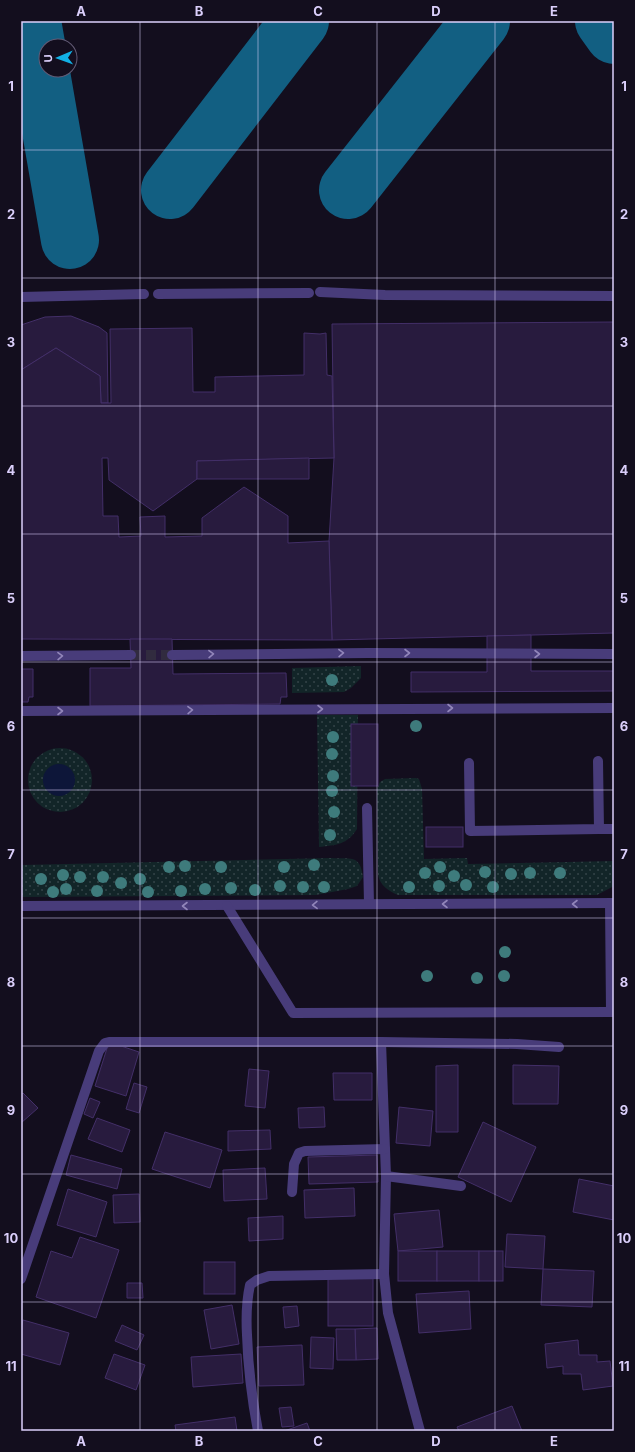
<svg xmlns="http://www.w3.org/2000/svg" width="635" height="1452" viewBox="0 0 635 1452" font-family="Inter,sans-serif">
<defs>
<pattern id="grass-dots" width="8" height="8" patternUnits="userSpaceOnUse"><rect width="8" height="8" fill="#122528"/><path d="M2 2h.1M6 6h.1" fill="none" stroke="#344448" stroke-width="1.8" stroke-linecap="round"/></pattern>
</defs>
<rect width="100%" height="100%" fill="#130e1e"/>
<g fill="url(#grass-dots)">
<polygon points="361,666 361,678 351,688 344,692 292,693 292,668"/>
<path d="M317,715H358L357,829C347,845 336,845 319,847Z"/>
<circle cx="60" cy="780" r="32"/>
<path d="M416,778L419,779L422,789L424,859L467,858L468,864L614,861V886L597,895H398C388,891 380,885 378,875L377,789L380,782L385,779Z"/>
<path d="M331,858C351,859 360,854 363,877L357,886L348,889L316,895L21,897V865Z"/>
</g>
<circle fill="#0d1639" cx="59" cy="780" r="16"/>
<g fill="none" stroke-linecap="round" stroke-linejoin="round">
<g stroke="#125f82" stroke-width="58">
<polyline points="32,21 70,240"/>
<polyline points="604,21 614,35"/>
<polyline points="170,190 300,21"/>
<polyline points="348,190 481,21"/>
</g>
</g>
<g fill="#281b3e" stroke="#432f68">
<polygon points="71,316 99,327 107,333 108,403 101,403 100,376 56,348 21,370 21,325 45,317"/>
<polygon points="614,322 614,633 332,640 329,541 334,458 332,324"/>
<polygon points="192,328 193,392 215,392 215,377 304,375 304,333 320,334 326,333 327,375 332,376 334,458 197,461 197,479 153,511 109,480 108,458 102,458 103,516 118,516 119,537 141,536 140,517 165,516 165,537 202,536 202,518 244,487 288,516 288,543 329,541 332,640 21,639 21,370 56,348 100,376 101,403 111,403 110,329"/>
<polygon points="309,458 309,479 197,479 197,461"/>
<polygon points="531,635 531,671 614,671 614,691 411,692 411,672 487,672 487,636"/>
<polygon points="130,639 172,639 173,674 286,673 287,697 281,697 280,704 90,706 90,668 131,668"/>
<polygon points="21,669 33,669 33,697 29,697 28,702 21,702"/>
<rect x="351" y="724" width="27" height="62"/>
<rect x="426" y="827" width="37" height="20"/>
<polygon points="109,1042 139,1052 126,1096 95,1086"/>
<polygon points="458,1065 458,1132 436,1132 436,1066"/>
<polygon points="513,1065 559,1066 558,1104 513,1104"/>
<polygon points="249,1069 269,1071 265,1108 245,1106"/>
<polygon points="333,1073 372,1073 372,1100 334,1100"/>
<polygon points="134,1083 147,1087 139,1113 126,1109"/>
<polygon points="23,1093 38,1108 21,1123 21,1095"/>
<polygon points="90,1098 100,1102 93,1118 84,1114"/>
<polygon points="324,1107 325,1127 299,1128 298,1108"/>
<polygon points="399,1107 433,1111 430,1146 396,1143"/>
<polygon points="97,1118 130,1130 122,1152 88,1139"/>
<polygon points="483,1122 536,1147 511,1202 458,1177"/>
<polygon points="270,1130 271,1149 228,1151 228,1131"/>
<polygon points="165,1132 222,1150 210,1188 152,1169"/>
<polygon points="71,1155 122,1169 117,1189 66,1175"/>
<polygon points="377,1155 378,1182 309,1184 308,1157"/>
<polygon points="265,1168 267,1199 224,1201 223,1170"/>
<polygon points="579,1179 614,1186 614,1220 573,1212"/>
<polygon points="354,1188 355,1216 305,1218 304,1190"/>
<polygon points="68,1189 107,1202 96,1237 57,1225"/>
<polygon points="139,1194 140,1222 114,1223 113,1195"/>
<polygon points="439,1210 443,1247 398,1251 394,1214"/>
<polygon points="283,1216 283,1239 249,1241 248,1218"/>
<polygon points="507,1234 545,1236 543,1269 505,1267"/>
<polygon points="80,1237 119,1250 96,1318 36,1297 51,1251 72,1258"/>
<rect x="398" y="1251" width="39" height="30"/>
<rect x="437" y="1251" width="42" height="30"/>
<rect x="479" y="1251" width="24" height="30"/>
<rect x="204" y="1262" width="31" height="32"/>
<polygon points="543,1269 594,1271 592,1307 541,1305"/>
<rect x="328" y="1277" width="45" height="49"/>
<polygon points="127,1283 142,1283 143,1298 127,1298"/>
<polygon points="469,1291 471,1329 419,1333 416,1294"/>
<polygon points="232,1305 239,1344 211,1349 204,1310"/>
<polygon points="297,1306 299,1326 285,1328 283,1307"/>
<polygon points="23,1320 69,1333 60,1365 21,1354 21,1328"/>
<polygon points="122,1325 144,1335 137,1350 115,1341"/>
<polygon points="377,1328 378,1359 356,1360 355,1329"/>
<polygon points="336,1329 355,1329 356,1360 337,1360"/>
<polygon points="311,1337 334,1338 333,1369 310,1368"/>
<polygon points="578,1340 579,1355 597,1355 597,1362 610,1361 613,1386 583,1390 581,1374 563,1374 563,1366 547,1368 545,1344"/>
<polygon points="302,1345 304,1385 259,1386 257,1347"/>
<polygon points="114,1354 145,1365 136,1390 105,1378"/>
<polygon points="241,1354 243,1383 193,1387 191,1357"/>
<polygon points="512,1406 522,1431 459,1431 457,1427"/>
<polygon points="291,1407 294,1426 282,1427 279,1408"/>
<polygon points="235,1417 237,1431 176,1431 175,1425"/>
<polygon points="307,1423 310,1431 284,1431"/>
</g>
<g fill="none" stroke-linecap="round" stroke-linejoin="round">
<polyline stroke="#312b3f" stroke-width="10" stroke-dasharray="10 5" stroke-linecap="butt" points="131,655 172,655"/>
<g stroke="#483c7a" stroke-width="10">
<polyline points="320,292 385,295 614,296"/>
<polyline points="158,294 309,293"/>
<polyline points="21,297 144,294"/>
<polyline points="172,655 368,653 614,654"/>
<polyline points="21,656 131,655"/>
<polyline points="21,711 614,708"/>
<polyline points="469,763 470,831 599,829 598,761"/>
<polyline points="367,808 369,904"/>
<polyline points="599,829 614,829"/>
<polyline points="610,903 611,1012"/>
<polyline points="21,906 614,903"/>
<polyline points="227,906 293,1013 614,1012"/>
<polyline points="381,1042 386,1176 384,1274 388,1313 420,1431"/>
<polyline points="386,1176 461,1186"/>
<polyline points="292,1192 294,1164 299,1153 305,1151 385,1149"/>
<polyline points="21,1279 99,1051 105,1043 109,1042 381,1042 517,1044 559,1047"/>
<path d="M258,1431C252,1399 248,1367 247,1335C246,1317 246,1303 250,1285L257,1280L269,1276L384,1274"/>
</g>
</g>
<g fill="#3e7b7c">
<circle cx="332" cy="680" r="6"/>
<circle cx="416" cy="726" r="6"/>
<circle cx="333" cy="737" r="6"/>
<circle cx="332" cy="754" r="6"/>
<circle cx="333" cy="776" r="6"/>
<circle cx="332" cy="791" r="6"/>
<circle cx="334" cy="812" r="6"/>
<circle cx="330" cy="835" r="6"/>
<circle cx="314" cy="865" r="6"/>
<circle cx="185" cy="866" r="6"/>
<circle cx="169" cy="867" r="6"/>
<circle cx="221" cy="867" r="6"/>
<circle cx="284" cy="867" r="6"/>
<circle cx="440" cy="867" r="6"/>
<circle cx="485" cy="872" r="6"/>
<circle cx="425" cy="873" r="6"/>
<circle cx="530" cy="873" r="6"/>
<circle cx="560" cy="873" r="6"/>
<circle cx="511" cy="874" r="6"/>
<circle cx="63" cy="875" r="6"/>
<circle cx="454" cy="876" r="6"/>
<circle cx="80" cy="877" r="6"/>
<circle cx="103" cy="877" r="6"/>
<circle cx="41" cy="879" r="6"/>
<circle cx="140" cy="879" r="6"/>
<circle cx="121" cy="883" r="6"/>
<circle cx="466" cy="885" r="6"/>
<circle cx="280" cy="886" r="6"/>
<circle cx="439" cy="886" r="6"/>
<circle cx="303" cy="887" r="6"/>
<circle cx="324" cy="887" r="6"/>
<circle cx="409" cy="887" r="6"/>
<circle cx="493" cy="887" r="6"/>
<circle cx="231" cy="888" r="6"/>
<circle cx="66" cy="889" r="6"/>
<circle cx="205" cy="889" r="6"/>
<circle cx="255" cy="890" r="6"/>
<circle cx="97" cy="891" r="6"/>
<circle cx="181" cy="891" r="6"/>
<circle cx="53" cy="892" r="6"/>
<circle cx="148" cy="892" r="6"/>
<circle cx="505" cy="952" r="6"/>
<circle cx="427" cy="976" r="6"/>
<circle cx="504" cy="976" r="6"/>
<circle cx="477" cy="978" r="6"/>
</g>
<defs><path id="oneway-chevron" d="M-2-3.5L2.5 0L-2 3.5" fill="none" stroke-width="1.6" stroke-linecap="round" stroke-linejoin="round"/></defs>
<g stroke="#9286ba">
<use href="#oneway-chevron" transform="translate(341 653) rotate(-1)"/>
<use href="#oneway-chevron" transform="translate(407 653)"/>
<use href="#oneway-chevron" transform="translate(211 654) rotate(-1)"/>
<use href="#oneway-chevron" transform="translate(537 654)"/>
<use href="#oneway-chevron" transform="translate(60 656) rotate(-1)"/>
<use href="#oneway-chevron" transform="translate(450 708)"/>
<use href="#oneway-chevron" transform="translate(320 709)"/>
<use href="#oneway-chevron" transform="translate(190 710) rotate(-1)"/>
<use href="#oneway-chevron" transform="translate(60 711)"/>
<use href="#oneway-chevron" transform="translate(445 904) rotate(180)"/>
<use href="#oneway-chevron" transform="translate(575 904) rotate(180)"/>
<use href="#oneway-chevron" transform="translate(315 905) rotate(179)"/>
<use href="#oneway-chevron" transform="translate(185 906) rotate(180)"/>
</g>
<path fill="none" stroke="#dbcffb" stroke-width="1" stroke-opacity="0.55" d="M140,21V1431M258,21V1431M377,21V1431M495,21V1431M21,150H614M21,278H614M21,406H614M21,534H614M21,662H614M21,790H614M21,918H614M21,1046H614M21,1174H614M21,1302H614"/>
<rect width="635" height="1452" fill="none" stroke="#130e1e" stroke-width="44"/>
<g transform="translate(58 58) rotate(268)"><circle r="19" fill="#130e1e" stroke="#635b76"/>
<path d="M0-3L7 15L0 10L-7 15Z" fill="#12b0e5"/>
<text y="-6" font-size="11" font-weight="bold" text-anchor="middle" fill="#dbcffb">U</text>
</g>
<rect x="22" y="22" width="591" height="1408" fill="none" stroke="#dbcffb" stroke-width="1.5"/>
<g font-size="13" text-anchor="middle" font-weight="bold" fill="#dbcffb">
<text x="81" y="16">A</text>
<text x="199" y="16">B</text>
<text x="318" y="16">C</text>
<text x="436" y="16">D</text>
<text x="554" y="16">E</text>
<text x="11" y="91">1</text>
<text x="624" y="91">1</text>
<text x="11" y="219">2</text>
<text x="624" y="219">2</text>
<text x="11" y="347">3</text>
<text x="624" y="347">3</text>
<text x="11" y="475">4</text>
<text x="624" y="475">4</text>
<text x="11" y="603">5</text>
<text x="624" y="603">5</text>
<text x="11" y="731">6</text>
<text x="624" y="731">6</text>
<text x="11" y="859">7</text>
<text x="624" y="859">7</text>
<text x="11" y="987">8</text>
<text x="624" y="987">8</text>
<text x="11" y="1115">9</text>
<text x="624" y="1115">9</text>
<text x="11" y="1243">10</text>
<text x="624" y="1243">10</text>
<text x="11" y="1371">11</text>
<text x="624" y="1371">11</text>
<text x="81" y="1446">A</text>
<text x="199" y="1446">B</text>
<text x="318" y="1446">C</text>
<text x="436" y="1446">D</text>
<text x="554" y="1446">E</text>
</g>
</svg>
